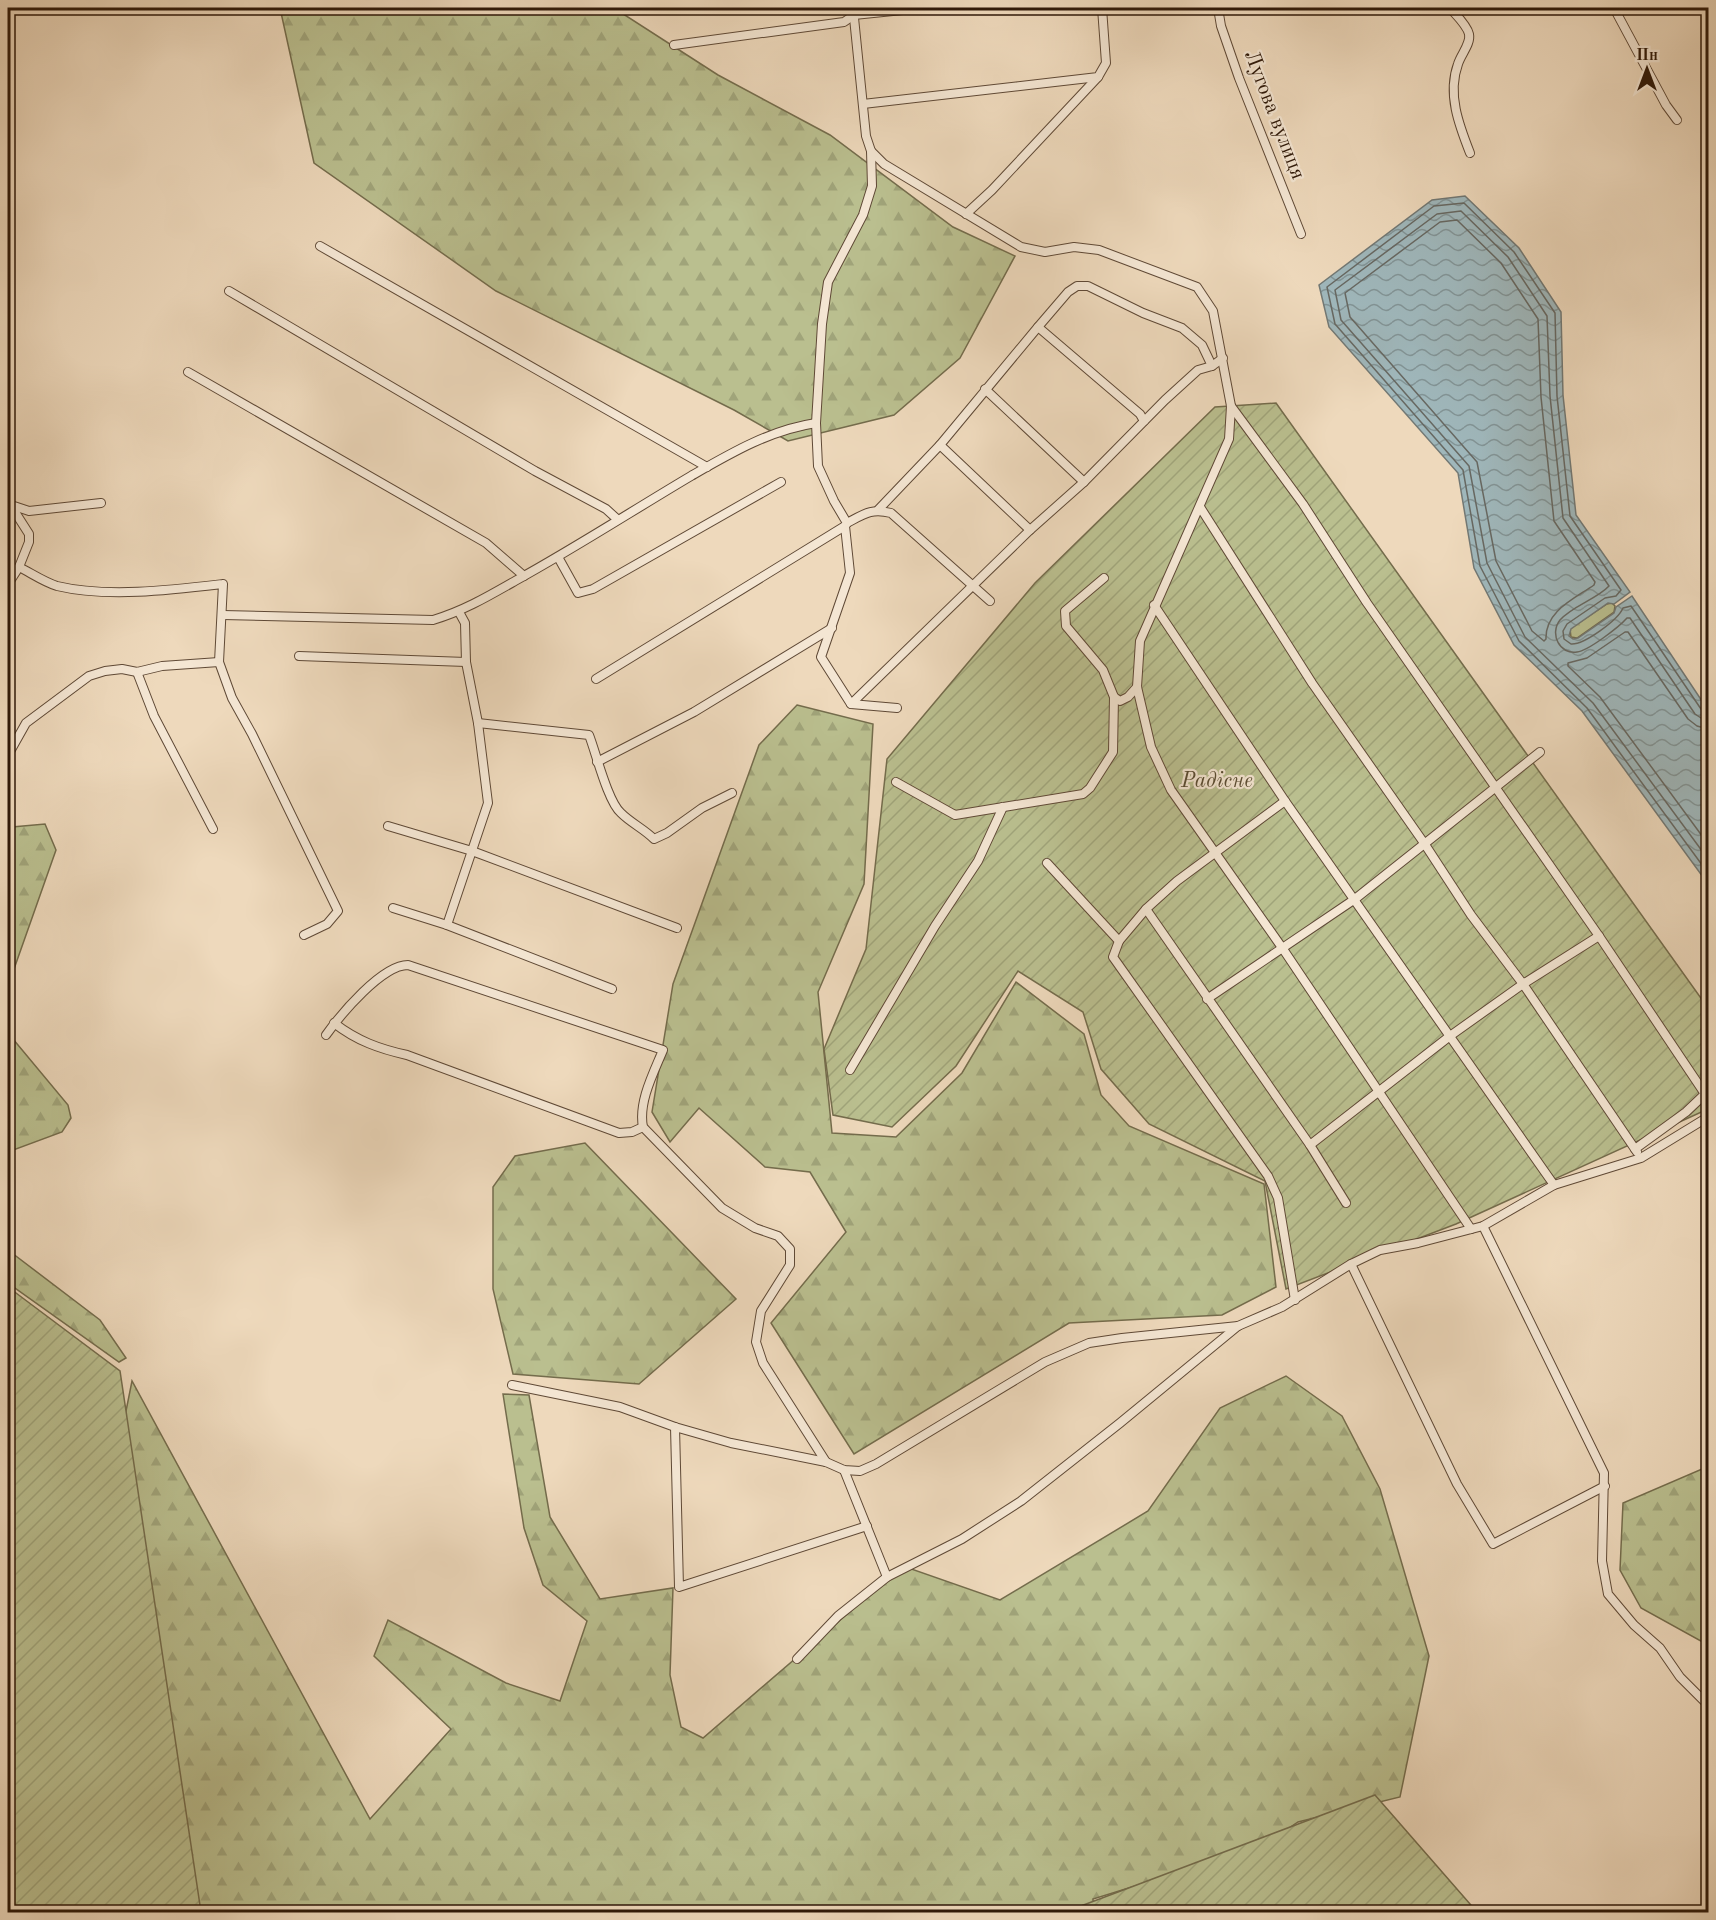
<svg xmlns="http://www.w3.org/2000/svg" width="1716" height="1920" viewBox="0 0 1716 1920" font-family="'Old Standard TT',serif">
<defs>
<pattern id="forest-firs" width="22" height="20" patternUnits="userSpaceOnUse" patternTransform="scale(1.5)"><rect width="22" height="20" fill="#babf8f"/><path d="M5 1l3.5 6h-7zM16 11l3.5 6h-7z" fill="#a0a47a"/></pattern>
<pattern id="garden-furrows" width="10" height="10" patternUnits="userSpaceOnUse" patternTransform="scale(1.5)"><rect width="10" height="10" fill="#babf8f"/><path d="M-1 1l2-2M0 10L10 0M9 11l2-2" fill="none" stroke="#a0a47a"/></pattern>
<pattern id="water-waves" width="16" height="10" patternUnits="userSpaceOnUse" patternTransform="scale(1.5)"><rect width="16" height="10" fill="#9fb7bb"/><path d="M0 5q4-4 8 0t8 0" fill="none" stroke="#829496"/></pattern>
</defs>
<rect width="100%" height="100%" fill="#eed9bc"/>
<filter id="stains"><feTurbulence type="fractalNoise" baseFrequency=".00333" numOctaves="4"/><feColorMatrix values="0 0 0 0 .2 0 0 0 0 .09 0 0 0 0 .02 0 0 0 .5 -.17"/></filter>
<radialGradient id="worn" r=".72"><stop offset=".6" stop-color="#630" stop-opacity="0"/><stop offset="1" stop-color="#630" stop-opacity=".3"/></radialGradient>
<g fill="url(#forest-firs)" stroke="#746c4c" stroke-width="1.5">
<polygon points="280,8 614,8 718,75 830,135 953,227 1015,256 960,358 894,415 788,441 734,410 496,291 314,163"/>
<polygon points="1612,603 1615,606 1614,612 1577,638 1571,637 1570,629 1607,604"/>
<polygon points="797,705 873,724 864,884 818,992 832,1133 896,1137 962,1073 1016,982 1084,1034 1101,1095 1129,1126 1264,1184 1276,1287 1222,1315 1069,1323 854,1454 771,1323 846,1232 810,1172 765,1167 699,1108 670,1142 652,1112 673,984 759,745"/>
<polygon points="45,824 56,850 8,986 8,831 12,827"/>
<polygon points="8,1033 68,1105 71,1118 62,1132 8,1152"/>
<polygon points="585,1143 736,1299 639,1384 513,1374 493,1289 493,1187 515,1156"/>
<polygon points="8,1250 100,1320 126,1358 119,1362 8,1283"/>
<polygon points="1286,1376 1342,1416 1380,1489 1429,1656 1400,1797 1298,1822 1223,1873 1145,1883 1093,1899 1094,1912 197,1912 125,1416 132,1381 370,1819 451,1729 374,1656 388,1620 506,1683 560,1701 587,1621 543,1585 524,1528 503,1394 529,1395 550,1517 600,1599 673,1588 670,1675 681,1727 703,1738 903,1566 1000,1600 1148,1511 1220,1408"/>
<polygon points="1702,1469 1708,1470 1708,1645 1641,1608 1620,1570 1623,1503"/>
</g>
<g fill="url(#garden-furrows)" stroke="#746c4c" stroke-width="1.5">
<polygon points="1276,403 1708,1008 1708,1109 1456,1224 1286,1289 1265,1181 1149,1124 1101,1069 1083,1012 1018,971 956,1066 892,1127 833,1115 824,1049 866,949 887,759 1035,583 1215,407"/>
<polygon points="8,1287 120,1371 201,1912 8,1912"/>
<polygon points="1375,1795 1477,1912 1065,1912"/>
</g>
<polygon fill="url(#water-waves)" stroke="#727874" stroke-width="1.5" points="1465,196 1519,248 1561,312 1563,395 1576,515 1630,592 1614,604 1608,603 1571,629 1569,636 1573,639 1578,638 1614,613 1616,607 1632,596 1708,710 1708,884 1582,711 1514,645 1474,568 1458,473 1329,327 1319,285 1432,200"/>
<g fill="none" stroke-linecap="round" stroke-linejoin="round">
<g stroke="#676862" stroke-width="1.5">
<path d="M1457,220L1501,263L1538,319L1541,397L1554,521L1595,582L1594,585C1574,599 1545,611 1546,639L1544,641L1532,631L1496,561L1477,462L1350,317L1345,293L1440,222Z"/>
<path d="M1708,712L1701,709L1631,606L1623,608C1618,620 1584,645 1571,644L1564,639L1563,631L1567,624L1605,598L1616,596L1621,590L1570,516L1557,396L1555,313L1514,252L1464,203L1434,206L1327,287L1335,324L1463,470L1480,566L1519,641L1587,708L1708,873"/>
<path d="M1708,720L1701,718L1695,714L1630,618H1627C1619,627 1588,651 1577,652C1560,655 1549,634 1560,620C1572,606 1597,599 1609,586L1563,518L1550,396L1547,316L1508,257L1461,211L1437,214L1335,290L1341,320L1469,466L1487,563L1525,637L1593,703L1708,859"/>
<polyline points="1708,729 1697,726 1688,719 1628,632 1625,632 1587,658 1568,663 1568,666 1600,697 1708,844"/>
</g>
<g stroke="#5f4936" stroke-width="10">
<g id="minor">
<polyline points="853,8 866,136 871,151 884,164 1021,247 1045,252 1074,247 1099,250 1197,287 1213,311 1231,406 1229,439 1140,641 1137,687 1151,747 1171,790 1283,949 1471,1229"/>
<polyline points="1218,8 1221,26 1239,78 1301,234"/>
<path d="M1450,8C1456,15 1467,25 1469,34C1471,44 1461,54 1458,64C1447,94 1459,125 1470,153"/>
<polyline points="1614,8 1666,105 1677,120"/>
<polyline points="674,45 844,22 854,15 922,8"/>
<polyline points="863,104 1098,77 1106,63 1102,8"/>
<polyline points="871,151 872,186 863,215 828,282 822,324 816,423 818,466 834,501 847,523 845,526 850,573 821,657 851,704 897,708"/>
<polyline points="966,214 992,190 1098,77"/>
<polyline points="320,246 707,467"/>
<polyline points="229,291 535,471 606,509 617,519"/>
<polyline points="1038,327 1140,414 1144,421"/>
<polyline points="188,372 486,543 524,576"/>
<polyline points="985,389 1084,482"/>
<polyline points="1231,406 1303,504 1367,603 1599,936 1705,1094 1686,1112 1635,1149"/>
<polyline points="940,445 1030,530"/>
<path d="M8,501L29,534V542L19,567C31,573 44,582 57,586C107,598 172,590 223,584L219,662L232,698L252,734L338,911L327,924L304,935"/>
<polyline points="8,504 29,511 101,503"/>
<polyline points="1200,507 1312,683 1424,843 1471,915 1523,984 1637,1152"/>
<polyline points="878,510 940,445 1038,327 1068,292 1077,286 1088,286 1143,313 1182,328 1202,345 1212,366"/>
<path d="M847,523C864,514 871,508 891,513L990,601"/>
<polyline points="558,557 578,593 593,589 781,482"/>
<polyline points="1104,578 1065,611 1066,626 1103,670 1114,697 1120,701 1128,697 1137,687"/>
<polyline points="8,584 19,567"/>
<polyline points="1154,605 1285,801 1554,1185"/>
<path d="M223,615L433,620C463,611 487,597 515,581C575,548 632,511 691,476C731,453 770,430 816,423"/>
<polyline points="299,656 466,662"/>
<polyline points="137,672 154,716 213,829"/>
<polyline points="596,679 845,526"/>
<polyline points="851,704 1030,530 1084,482 1165,400 1198,370 1212,366 1223,358"/>
<path d="M478,723L589,735C596,753 608,802 621,813C631,823 644,829 654,839L667,833L702,808L732,793"/>
<polyline points="8,755 26,723 89,676 105,671 122,669 137,672 162,666 219,662"/>
<polyline points="597,762 694,712 832,628"/>
<polyline points="896,782 955,815 1083,794 1090,788 1113,752 1114,697"/>
<polyline points="388,826 472,851 677,928"/>
<polyline points="1047,863 1119,941 1113,957 1268,1176 1278,1198 1295,1300"/>
<polyline points="393,908 447,925 612,989"/>
<polyline points="1146,909 1310,1145 1346,1203"/>
<polyline points="447,925 488,803 478,723 466,662 465,623 459,612"/>
<polyline points="1119,941 1146,909 1177,881 1285,801"/>
<polyline points="1207,999 1355,899 1540,752"/>
<path d="M334,1023C357,1041 380,1049 407,1055L619,1133L632,1132L643,1127"/>
<path d="M326,1035C341,1014 382,965 408,965L663,1050C654,1072 638,1102 643,1127L722,1208L755,1228L778,1236L790,1249V1265L761,1311L756,1342L763,1363L826,1462"/>
<polyline points="850,1070 935,926 978,861 1003,807"/>
<polyline points="1310,1145 1450,1036 1523,984 1599,936"/>
<polyline points="1483,1226 1604,1473 1602,1561 1608,1594 1634,1625 1660,1648 1680,1677 1708,1705"/>
<polyline points="1351,1264 1457,1484 1493,1544 1605,1486"/>
<polyline points="512,1385 620,1407 675,1427 731,1443 826,1462 844,1470 860,1471 876,1464 1045,1362 1089,1343 1122,1338 1238,1326"/>
<polyline points="675,1427 679,1587 867,1526"/>
<polyline points="844,1470 887,1577"/>
<polyline points="797,1659 838,1616 887,1577 962,1539 1021,1501 1120,1423 1238,1326 1282,1307 1351,1264 1380,1250 1418,1243 1483,1226 1554,1185 1641,1158 1708,1117"/>
</g>
</g>
<use href="#minor" stroke="#f4e6d3" stroke-width="8"/>
</g>
<g text-anchor="middle" dominant-baseline="central" stroke-width="4.5" stroke-linejoin="round" paint-order="stroke">
<g font-size="21" fill="#2f1909" stroke="#f4e6d3">
<text transform="translate(1274 115) rotate(69)">Лугова вулиця</text>
</g>
<g font-size="21" font-style="italic" fill="#594b31" stroke="#f4e6d3">
<text x="1217" y="781">Радісне</text>
</g>
</g>
<rect width="1716" height="1920" fill="none" stroke="#eed9bc" stroke-width="30"/>
<rect x="9" y="9" width="1698" height="1902" fill="none" stroke="#2f1909" stroke-width="3"/>
<rect x="15" y="15" width="1686" height="1890" fill="none" stroke="#2f1909" stroke-width="1.5"/>
<g transform="translate(1647 69)" stroke="#f4e6d3" stroke-width="4.5" paint-order="stroke">
<path d="M0-4.5L10 22L0 15L-10 22Z" fill="#2f1909"/>
<text y="-9" font-size="16" font-weight="bold" text-anchor="middle" fill="#2f1909">Пн</text>
</g>
<rect width="100%" height="100%" filter="url(#stains)"/>
<rect width="100%" height="100%" fill="url(#worn)"/>
</svg>
